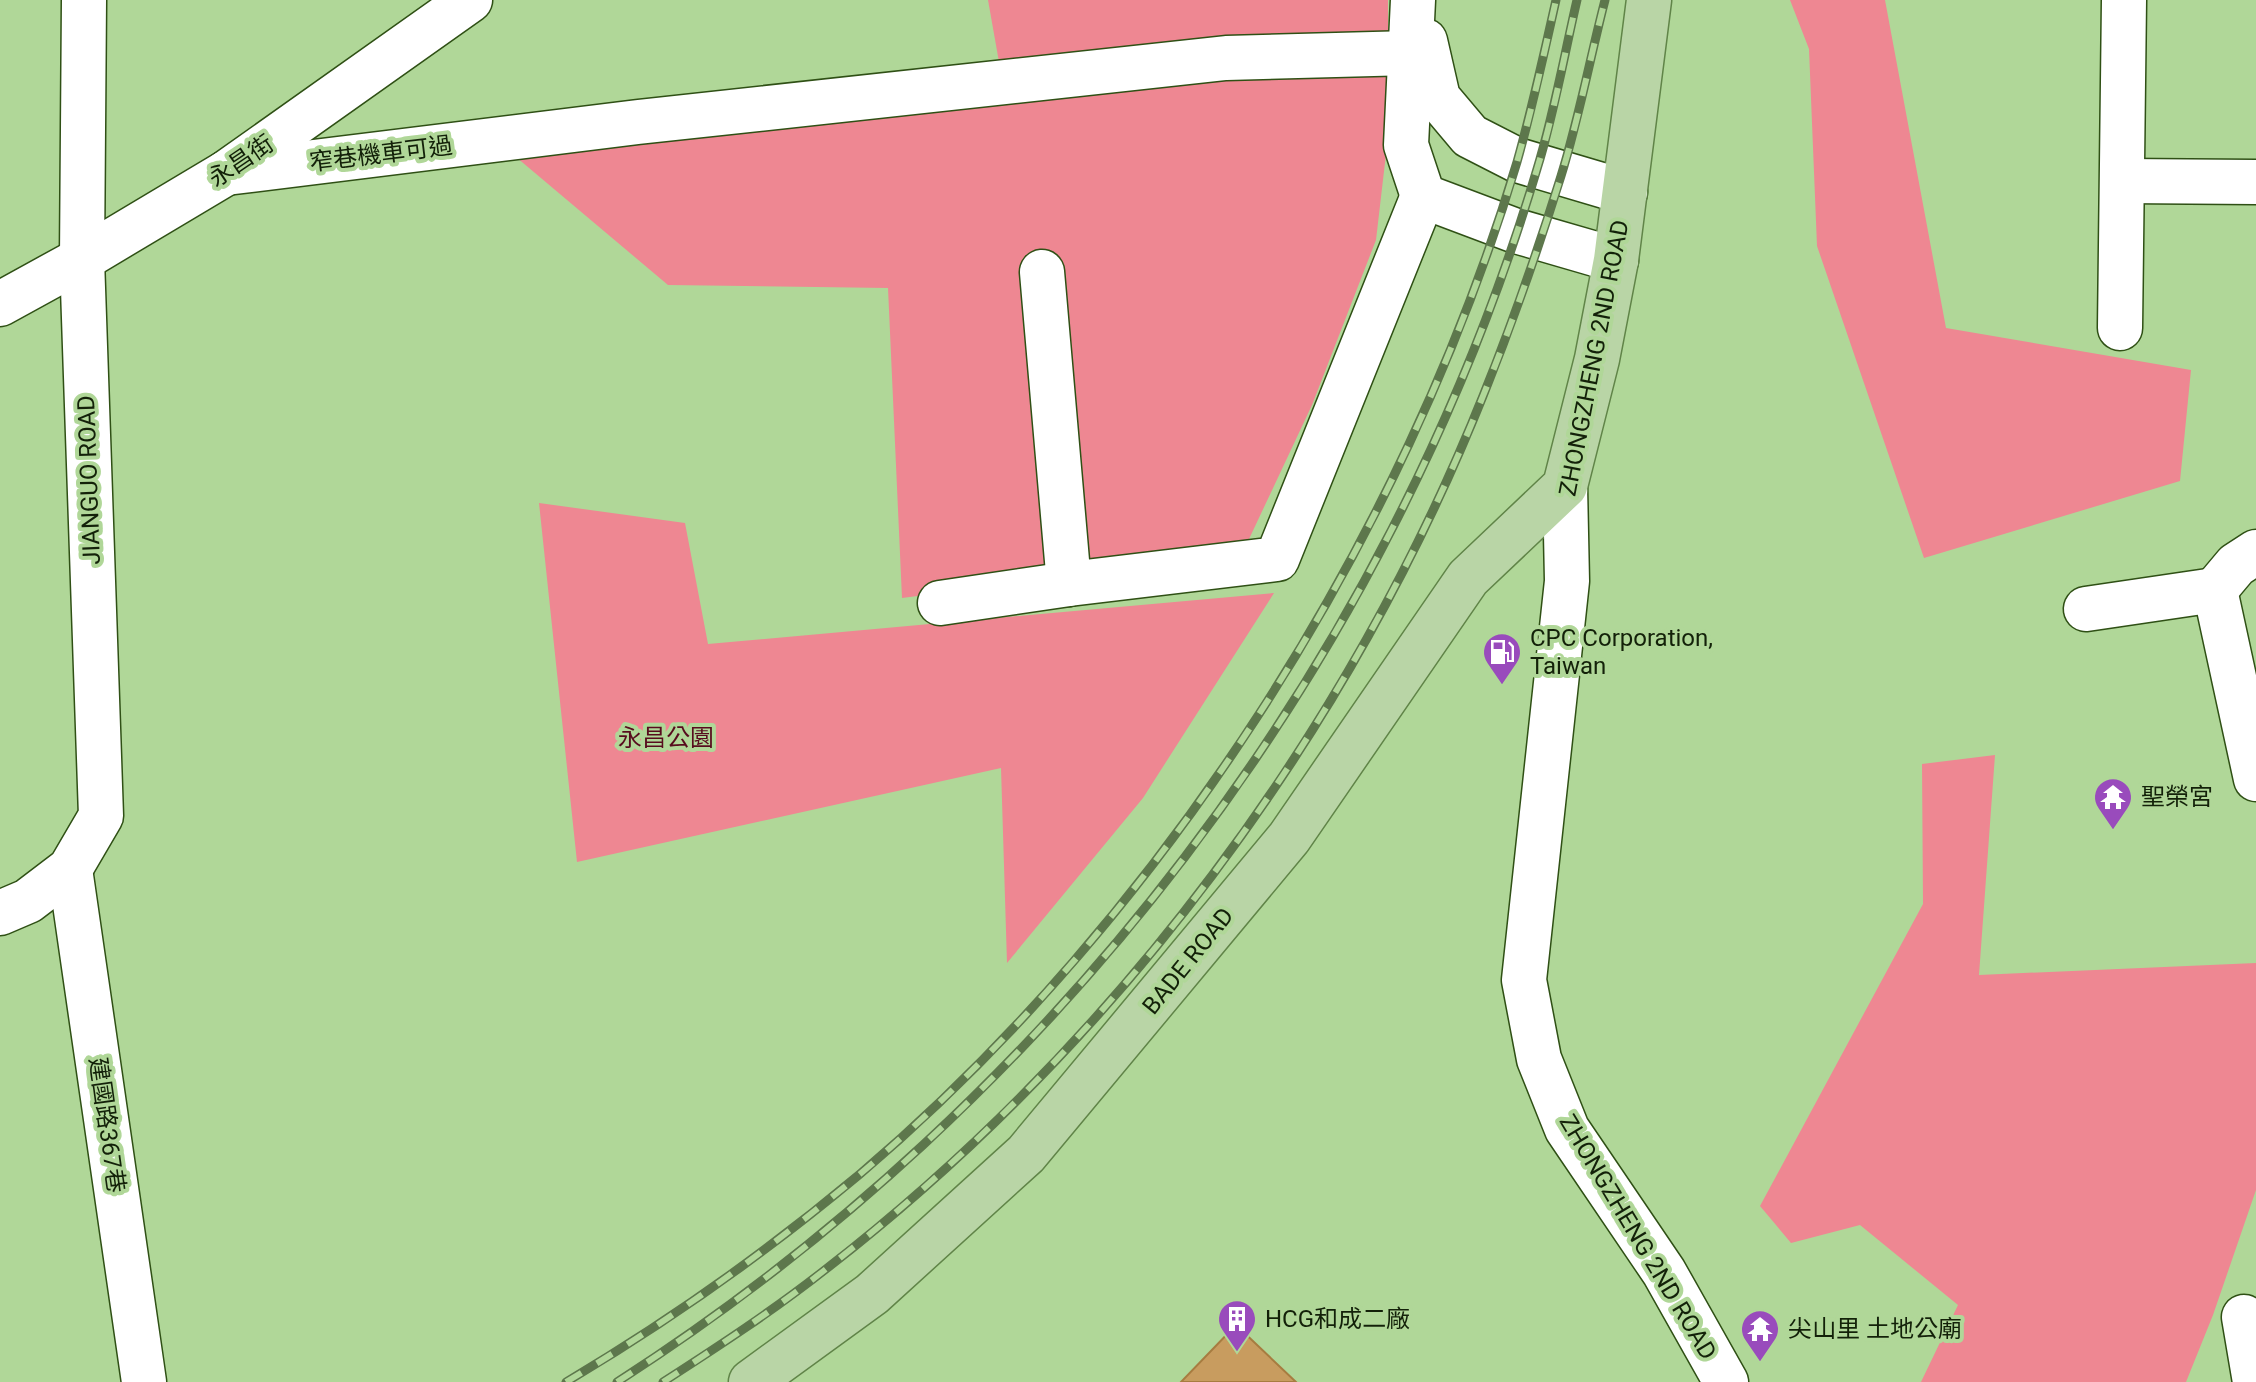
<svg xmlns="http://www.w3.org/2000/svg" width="2256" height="1382" viewBox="0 0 2256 1382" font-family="Roboto,'Noto Sans TC',sans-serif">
<rect width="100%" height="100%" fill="#b0d798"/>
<g fill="#ee8792">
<polygon points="988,0 1388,0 1388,37 999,62"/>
<polygon points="1790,0 1885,0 1946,328 2191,370 2180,481 1924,558 1817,246 1809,49"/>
<polygon points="1396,68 1376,240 1312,405 1242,554 902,598 888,288 668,285 504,147 1109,83"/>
<polygon points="539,503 685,523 708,644 1274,593 1143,798 1007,963 1001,768 577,862"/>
<polygon points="1995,755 1979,975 2256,963 2256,1190 2213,1315 2186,1382 1921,1382 1958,1305 1860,1225 1791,1243 1760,1206 1923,904 1922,764"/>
</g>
<polygon fill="#c89c5f" stroke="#a77c40" stroke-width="2" points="1236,1325 1296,1382 1181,1382"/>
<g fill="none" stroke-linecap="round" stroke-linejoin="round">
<g stroke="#2f5015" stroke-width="47">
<g id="minor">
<polyline points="1413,0 1406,145 1423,196 1516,231 1616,260"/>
<polyline points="1425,41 1438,98 1470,136 1517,160 1625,192"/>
<polyline points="226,173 638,122 1226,58 1411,53"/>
<polyline points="2123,181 2256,182"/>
<polyline points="1042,272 1069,584"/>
<polyline points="0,304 82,259 226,173 470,0"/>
<polyline points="2120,328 2124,0"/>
<polyline points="1565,486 1567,581 1524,980 1539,1059 1567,1129 1664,1272 1726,1382"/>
<polyline points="2215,590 2256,779"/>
<polyline points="2215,590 2236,565 2256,552"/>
<polyline points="940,603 1069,584 1277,559 1423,196"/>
<polyline points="2086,609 2215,590"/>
<polyline points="70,869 144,1382"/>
<polyline points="0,913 28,901 70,869 101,816 82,259 84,0"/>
<polyline points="2244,1317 2255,1382"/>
</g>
</g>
<g stroke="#608448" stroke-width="47">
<polyline id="major" points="751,1382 872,1294 1026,1154 1289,838 1468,578 1565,486 1597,359 1616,260 1649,0"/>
</g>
<use href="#minor" stroke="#fff" stroke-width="44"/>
<use href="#major" stroke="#b9d5a6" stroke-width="44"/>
<g stroke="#5d774c" stroke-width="9">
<g id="rail">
<path d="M566,1382C669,1321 768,1251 860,1174C1161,918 1404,541 1517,162C1532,109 1544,54 1556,0"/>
<path d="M617,1382C1052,1103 1389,666 1537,169C1554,114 1564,56 1577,0"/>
<path d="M663,1382C719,1346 774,1310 826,1269C1116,1044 1347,735 1483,396C1512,324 1538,250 1561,176C1579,118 1590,58 1605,0"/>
</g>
</g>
<use href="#rail" stroke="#b0d798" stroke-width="6" stroke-dasharray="18" stroke-linecap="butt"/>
</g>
<defs>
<g id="fuel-pin" transform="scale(2)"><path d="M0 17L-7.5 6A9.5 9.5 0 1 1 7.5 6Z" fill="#994bbc" stroke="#b0d798"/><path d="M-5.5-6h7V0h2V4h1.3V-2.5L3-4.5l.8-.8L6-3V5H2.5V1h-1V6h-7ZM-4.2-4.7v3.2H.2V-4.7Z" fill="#fff"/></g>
<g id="temple-pin" transform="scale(2)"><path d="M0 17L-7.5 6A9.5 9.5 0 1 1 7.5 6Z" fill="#994bbc" stroke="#b0d798"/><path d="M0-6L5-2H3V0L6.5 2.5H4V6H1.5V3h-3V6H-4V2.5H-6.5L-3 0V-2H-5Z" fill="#fff"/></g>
<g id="building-pin" transform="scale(2)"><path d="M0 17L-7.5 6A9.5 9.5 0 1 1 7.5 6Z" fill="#994bbc" stroke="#b0d798"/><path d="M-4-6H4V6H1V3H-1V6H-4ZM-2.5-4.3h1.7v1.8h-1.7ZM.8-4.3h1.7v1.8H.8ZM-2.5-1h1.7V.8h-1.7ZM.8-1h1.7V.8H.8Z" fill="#fff"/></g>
</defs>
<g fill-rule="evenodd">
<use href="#fuel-pin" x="1502" y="652"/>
<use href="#temple-pin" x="2113" y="797"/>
<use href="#building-pin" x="1237" y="1319"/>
<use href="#temple-pin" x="1760" y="1329"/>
</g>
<g text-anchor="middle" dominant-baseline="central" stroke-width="8" stroke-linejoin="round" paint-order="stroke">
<g font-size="24" fill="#132109" stroke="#b0d798">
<text transform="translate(381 154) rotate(-7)">窄巷機車可過</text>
<text transform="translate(241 161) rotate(-34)">永昌街</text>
<text transform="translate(1594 358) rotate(-79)">ZHONGZHENG 2ND ROAD</text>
<text transform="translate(89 480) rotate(-92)">JIANGUO ROAD</text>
<text transform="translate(1188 961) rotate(-51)">BADE ROAD</text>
<text transform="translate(107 1125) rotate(82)">建國路367巷</text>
<text transform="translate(1638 1237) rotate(59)">ZHONGZHENG 2ND ROAD</text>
</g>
<g font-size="24" fill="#132109" stroke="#b0d798" text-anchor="start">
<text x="1530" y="638">CPC Corporation,<tspan x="1530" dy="28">Taiwan</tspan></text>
<text x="2141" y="797">聖榮宮</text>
<text x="1265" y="1319">HCG和成二廠</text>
<text x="1788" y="1329">尖山里 土地公廟</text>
</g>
<g font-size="24" fill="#570c1e" stroke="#b0d798">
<text x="666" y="738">永昌公園</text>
</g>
</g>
</svg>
